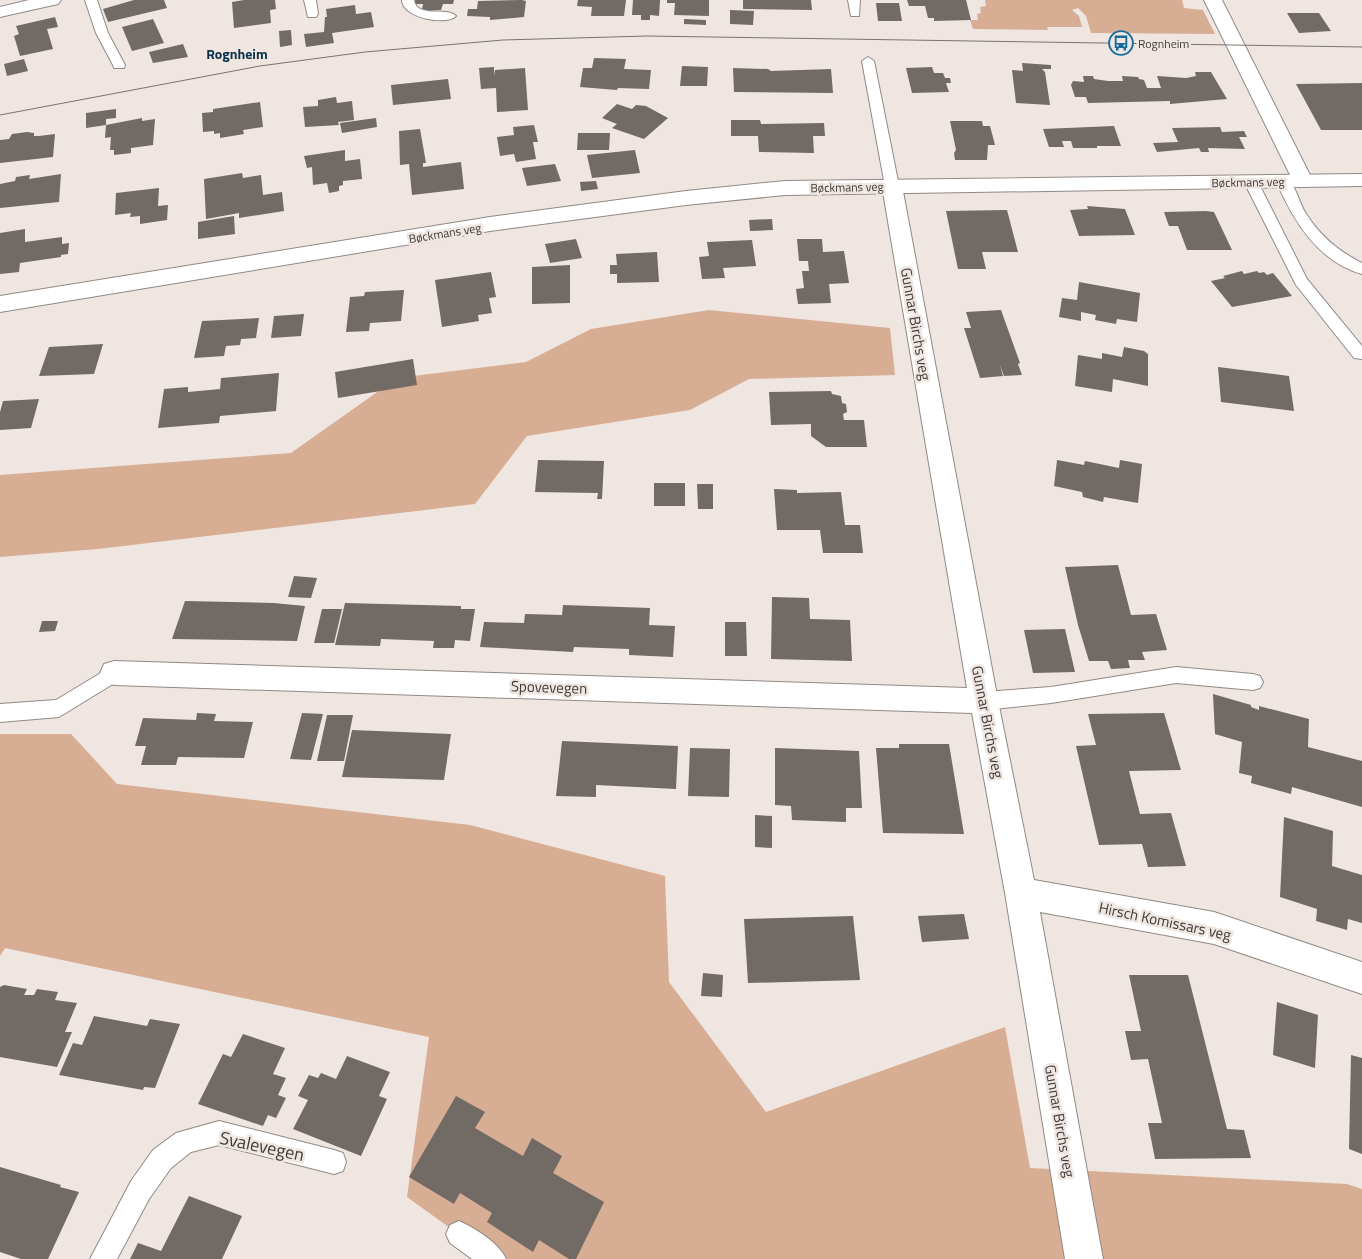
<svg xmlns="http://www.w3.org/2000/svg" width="1362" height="1259" viewBox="0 0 1362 1259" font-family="'Titillium Web',sans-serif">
<rect width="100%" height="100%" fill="#efe6e1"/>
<g fill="#d7ad93">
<polygon points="985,0 1182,0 1184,8 1203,10 1215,34 1091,33 1086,16 1078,8 1072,10 1079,16 1082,27 1047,27 1048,30 973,29 970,20 978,20 977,14 981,13 980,7 986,6"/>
<polygon points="709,310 890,328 895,375 749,379 690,410 527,436 475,504 98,549 0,557 0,475 291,453 397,378 526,362 591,329"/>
<polygon points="0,734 71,734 117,784 470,825 665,876 669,982 766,1112 1005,1027 1030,1168 1347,1184 1362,1189 1362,1259 493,1259 407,1197 429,1037 5,948 0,956"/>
</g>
<g fill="#716a65">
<polygon points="134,0 164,0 167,8 108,22 103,9"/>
<polygon points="244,0 275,0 276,9 270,10 271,23 234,28 232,2"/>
<polygon points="414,0 454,0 453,4 443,4 441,10 422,10 423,4 413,4"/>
<polygon points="522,0 526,1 524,17 490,20 490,17 467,16 468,9 477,9 478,1"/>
<polygon points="578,0 626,0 624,16 591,16 592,7 577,6"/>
<polygon points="633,0 660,0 659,16 650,15 650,20 641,20 641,15 632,15"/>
<polygon points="667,0 709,0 709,16 674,15 675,3 667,3"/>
<polygon points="743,0 811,0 812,10 743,9"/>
<polygon points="907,0 966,0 971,20 934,21 934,18 928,18 925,6 909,6"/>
<polygon points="876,3 899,3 902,21 878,21"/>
<polygon points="355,5 356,14 371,12 374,27 332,33 334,43 306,47 304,34 324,32 325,17 327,17 326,9"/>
<polygon points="730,10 754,11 753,25 730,24"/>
<polygon points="1287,13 1319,13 1331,31 1299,33"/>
<polygon points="55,17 58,27 47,29 53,49 20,56 14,36 19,34 16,26"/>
<polygon points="153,19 164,43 132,51 122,27"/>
<polygon points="684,19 706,20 706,25 684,24"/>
<polygon points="291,30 292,45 280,47 279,31"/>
<polygon points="183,44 188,57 153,63 149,52"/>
<polygon points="594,58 626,59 624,69 651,70 649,89 618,88 617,90 580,87 583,68 592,68"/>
<polygon points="24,59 28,71 7,76 4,64"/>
<polygon points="1022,63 1051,65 1051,69 1042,69 1045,72 1050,105 1016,103 1012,70 1023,71"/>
<polygon points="682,66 708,67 707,86 680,86"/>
<polygon points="494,67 494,75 495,70 525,68 528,110 497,112 496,88 481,89 479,68"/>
<polygon points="932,67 934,73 943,73 945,78 950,78 951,83 946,83 949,92 912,93 906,68"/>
<polygon points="733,68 768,69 771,71 831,69 833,93 734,92"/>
<polygon points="1195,72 1211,72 1227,99 1170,104 1170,101 1088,103 1086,97 1075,97 1071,85 1073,81 1084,82 1083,76 1093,76 1094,79 1108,81 1123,81 1122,76 1138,77 1139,79 1144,80 1147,88 1161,88 1157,76 1186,78 1196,76"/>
<polygon points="448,79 451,99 393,105 391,85"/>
<polygon points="1362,83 1362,130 1321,130 1296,84"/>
<polygon points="336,97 337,103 352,101 354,120 338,122 339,125 305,127 303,107 318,106 318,100"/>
<polygon points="260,102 263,127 243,130 244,134 220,138 220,133 214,134 214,131 203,132 202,113 213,112 213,109"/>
<polygon points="617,104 632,109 636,105 646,106 668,118 644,139 612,128 617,124 602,118"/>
<polygon points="116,109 116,118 106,119 106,125 86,128 86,113"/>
<polygon points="142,118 142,121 155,119 153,145 131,148 131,153 114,155 114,150 110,150 111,137 105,138 106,125"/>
<polygon points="376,118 377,127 342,133 340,123"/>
<polygon points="731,120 760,120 761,124 824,123 825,136 813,136 814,153 759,152 758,136 731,136"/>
<polygon points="950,121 982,121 983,126 990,126 995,145 988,145 987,160 955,160 954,153 956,150"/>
<polygon points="534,125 538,142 533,142 536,159 516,162 514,154 500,156 497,137 514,135 513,127"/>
<polygon points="1114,126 1121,146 1097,146 1097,148 1073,148 1071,141 1062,141 1064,147 1049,147 1043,129"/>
<polygon points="1220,127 1222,132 1244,131 1247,137 1239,137 1245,149 1208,148 1209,152 1201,152 1199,148 1157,152 1153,143 1178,142 1172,128"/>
<polygon points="420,129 426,163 423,163 423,167 461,162 464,189 412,195 409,164 400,165 399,131"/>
<polygon points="27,132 34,133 34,136 39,136 55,134 53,157 0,163 0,140 9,139 12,134"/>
<polygon points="578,133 610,133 609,150 577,150"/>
<polygon points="345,150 345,161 360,159 362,179 343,181 343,185 339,186 339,191 329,193 327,183 313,185 312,167 307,168 304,156"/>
<polygon points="635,150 640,173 592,178 587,155"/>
<polygon points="555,164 561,181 527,186 522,168"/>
<polygon points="242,173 243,178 261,175 263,195 282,192 284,211 239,218 239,213 206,219 204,179"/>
<polygon points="61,174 59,202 0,208 0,184 15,181 16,177 30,175 29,179"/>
<polygon points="596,181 598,189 581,191 580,182"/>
<polygon points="159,188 158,206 168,205 167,220 140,224 140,216 130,217 131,213 115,215 116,193"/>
<polygon points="1087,206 1125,209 1135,235 1079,236 1070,210 1088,209"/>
<polygon points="1007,210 1018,252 982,252 986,269 958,269 946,211"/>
<polygon points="1206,211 1214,212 1232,250 1187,250 1178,226 1169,226 1164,212"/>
<polygon points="234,216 235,234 198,239 198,222"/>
<polygon points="772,219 773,230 750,231 749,220"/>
<polygon points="25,229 25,242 62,237 62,244 69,243 68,254 61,255 61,257 20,263 19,272 0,274 0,233"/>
<polygon points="576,239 582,258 550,263 545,244"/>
<polygon points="797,239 822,239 823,252 844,251 849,283 829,284 831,303 798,304 796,289 804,288 802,271 809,271 808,261 799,261"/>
<polygon points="752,240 756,266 723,268 725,278 702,279 699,257 709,256 707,242"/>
<polygon points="657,252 659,282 617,283 617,274 610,274 610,265 617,265 616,254"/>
<polygon points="570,265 570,303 532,304 532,267"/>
<polygon points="1242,271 1244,274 1257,271 1259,273 1264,272 1267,275 1273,273 1292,296 1232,307 1211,281 1225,278 1223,276"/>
<polygon points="491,272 496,297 489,298 492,313 478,315 479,321 442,327 435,280"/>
<polygon points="1079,282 1140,293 1137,322 1117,319 1116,324 1095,320 1096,315 1081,312 1081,321 1059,317 1062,298 1077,300"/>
<polygon points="404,290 401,321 370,323 369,331 346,332 350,297 364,296 365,292"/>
<polygon points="1001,310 1020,363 1018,364 1022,375 1004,376 1000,365 1003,376 980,378 964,328 971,328 966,312"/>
<polygon points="304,314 301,336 271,338 274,316"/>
<polygon points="259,318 256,338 241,339 240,345 226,346 224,356 194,358 202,321"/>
<polygon points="103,344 94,374 39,376 49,347"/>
<polygon points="1124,347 1144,351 1148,354 1148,386 1113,379 1112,392 1075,386 1078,355 1102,359 1102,353 1122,357"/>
<polygon points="413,359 417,385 338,398 335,372"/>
<polygon points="1218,367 1289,376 1294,411 1221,402"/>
<polygon points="279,373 276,411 220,416 219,423 158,428 164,389 188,387 188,392 220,389 221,378"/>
<polygon points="831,391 832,394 841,396 842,403 846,404 847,412 843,414 844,420 864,420 867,447 826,447 811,436 811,424 771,425 769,392"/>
<polygon points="39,399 31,428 0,430 0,412 3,401"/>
<polygon points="538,460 604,461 602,499 597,499 598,493 535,492"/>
<polygon points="1057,460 1084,465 1085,461 1119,468 1120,460 1142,464 1138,503 1104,497 1103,502 1083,497 1082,492 1054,486"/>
<rect x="654" y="483" width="31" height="23"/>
<polygon points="697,484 713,484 713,509 698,509"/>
<polygon points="774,489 797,490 797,493 841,492 845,525 860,525 863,553 823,553 820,530 777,530"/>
<polygon points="1118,565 1131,615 1156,614 1167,650 1142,652 1145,660 1128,660 1130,668 1111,669 1108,661 1089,661 1078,625 1065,567"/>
<polygon points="294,576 317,578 311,598 288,597"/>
<polygon points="772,597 809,598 810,619 850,620 852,661 771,659"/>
<polygon points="185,601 274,603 305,606 297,641 172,639"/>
<polygon points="345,603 461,606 461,609 475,609 470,641 455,640 454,648 433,648 434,641 381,639 380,646 335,645"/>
<polygon points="563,605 650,608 649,625 675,626 673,657 629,655 629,649 574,647 573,652 480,647 484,622 524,623 525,614 562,615"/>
<polygon points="322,609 342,609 334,643 314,643"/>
<polygon points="42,621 58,621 55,631 39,632"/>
<polygon points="725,622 746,622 747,656 725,656"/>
<polygon points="1065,629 1075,672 1033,673 1024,630"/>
<polygon points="1213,694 1251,705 1251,707 1259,710 1259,706 1309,719 1308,747 1362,761 1362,807 1292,787 1291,794 1251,783 1252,776 1239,773 1242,742 1215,734"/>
<polygon points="197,713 216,714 214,721 253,722 244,758 178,757 176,765 141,765 146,746 135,746 143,718 196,720"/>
<polygon points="302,713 323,714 311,760 290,759"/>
<polygon points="1164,713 1181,770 1129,771 1140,814 1171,813 1186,866 1148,867 1142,844 1099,845 1076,746 1096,745 1088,714"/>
<polygon points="327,715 353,715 344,761 317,761"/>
<polygon points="352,730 451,734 444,780 342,777"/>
<polygon points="562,741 678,746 676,789 596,785 596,797 556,796"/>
<polygon points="899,744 949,744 964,834 883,833 876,748 899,748"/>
<polygon points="690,748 730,749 729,797 688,796"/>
<polygon points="775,748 859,751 862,808 846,808 846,822 792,820 791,806 775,805"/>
<polygon points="755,815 772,816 772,848 755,847"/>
<polygon points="1284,817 1333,831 1332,866 1362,875 1362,923 1348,919 1347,930 1316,921 1317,909 1280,897"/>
<polygon points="964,914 969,939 922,942 918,916"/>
<polygon points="853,916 860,980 748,983 744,919"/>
<polygon points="703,973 723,975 722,997 701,996"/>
<polygon points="1129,975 1188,975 1227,1129 1244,1130 1251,1158 1155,1159 1148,1123 1162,1123 1148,1059 1131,1060 1125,1031 1141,1031"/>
<polygon points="4,985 27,989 24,995 34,995 37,989 58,992 55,1000 77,1003 65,1032 72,1032 57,1067 0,1057 0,987"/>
<polygon points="1277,1002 1318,1015 1315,1068 1273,1055"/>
<polygon points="94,1016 147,1026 150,1019 180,1024 155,1088 144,1087 143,1090 59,1075 73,1043 82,1045"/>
<polygon points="243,1034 285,1048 273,1074 286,1078 278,1095 286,1098 276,1118 268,1115 263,1126 198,1104 223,1054 231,1057"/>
<polygon points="1351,1055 1362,1058 1362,1154 1349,1149"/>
<polygon points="347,1056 390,1072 379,1096 387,1099 361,1156 293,1129 308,1100 298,1096 309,1075 318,1078 321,1073 336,1079"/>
<polygon points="456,1096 485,1112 475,1128 523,1156 532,1138 562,1156 553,1173 604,1202 576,1259 569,1259 539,1240 533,1252 487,1222 492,1213 460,1193 454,1204 409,1177"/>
<polygon points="0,1167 61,1185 60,1187 79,1192 48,1259 21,1259 0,1252"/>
<polygon points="189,1196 242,1216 222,1259 130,1259 138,1243 161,1251"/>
</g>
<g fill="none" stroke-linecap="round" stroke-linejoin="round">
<g stroke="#918984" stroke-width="2">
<g id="service">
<polygon points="85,0 97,0 108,33 125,65 124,68 114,68 113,65 96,33"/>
<polygon points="304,0 316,0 318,14 316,17 308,17"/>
<path d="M402,0H414C417,19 447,6 456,16C447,26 402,18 402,0Z"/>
<polygon points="848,0 860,0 859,16 851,16"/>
<polygon points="868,57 874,61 899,186 892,190 885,186 862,61"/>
<path d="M1283,177C1294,179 1299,202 1305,212C1319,235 1338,251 1362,263V274C1318,262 1293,220 1276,181Z"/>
<polygon points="1251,178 1258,182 1307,279 1362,346 1362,359 1354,358 1296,285 1244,182"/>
<polygon points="114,665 121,667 124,673 121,679 59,717 0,722 0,704 56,700"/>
<polygon points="1176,667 1253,674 1260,676 1263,682 1260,688 1253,690 1176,683 1051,703 984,710 977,707 974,701 977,695 984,692 1051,687"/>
<polygon points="219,1121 334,1150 343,1153 346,1162 343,1171 334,1174 219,1145 191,1152 171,1168 149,1199 117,1259 90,1259 131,1181 153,1150 176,1133"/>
<path d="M459,1221C475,1228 499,1243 506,1259H472L450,1243L446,1234L450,1225Z"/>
</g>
</g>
<g stroke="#918984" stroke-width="2">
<g id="minor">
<polygon points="29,0 61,0 58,4 0,17 0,7"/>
<polygon points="1204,0 1222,0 1313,181 1310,186 1303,187 1296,186 1293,181"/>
<polygon points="892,179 899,181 902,186 998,701 1034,880 1214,912 1362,962 1362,994 1214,944 1040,912 1103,1259 1065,1259 1005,893 972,713 114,685 104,682 100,673 104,664 114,661 967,688 882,186 885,181"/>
</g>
</g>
<g stroke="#918984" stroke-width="2">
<polygon id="secondary" points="1362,174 1362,186 785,195 686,205 490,231 0,312 0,296 490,217 686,191 785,181"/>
</g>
<use href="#service" fill="#fff" fill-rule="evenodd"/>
<use href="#minor" fill="#fff" fill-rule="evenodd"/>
<use href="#secondary" fill="#fff" fill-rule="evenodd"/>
<polyline stroke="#797471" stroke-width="1" points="0,115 260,66 365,52 503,40 647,36 1362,47"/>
</g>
<defs>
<g id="bus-ring" transform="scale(1.25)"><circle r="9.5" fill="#efe6e1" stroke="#156c9c" stroke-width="1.5"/><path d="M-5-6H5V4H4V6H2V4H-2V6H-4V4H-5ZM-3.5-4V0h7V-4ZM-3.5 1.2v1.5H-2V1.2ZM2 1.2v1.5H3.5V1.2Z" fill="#156c9c"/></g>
</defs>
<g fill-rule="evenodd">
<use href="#bus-ring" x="1121" y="43"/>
</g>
<g text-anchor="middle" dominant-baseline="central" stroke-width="5" stroke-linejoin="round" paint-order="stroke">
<g font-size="12" fill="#3f3b39" stroke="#efe6e1" text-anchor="start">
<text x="1138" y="43">Rognheim</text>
</g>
<g font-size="12" fill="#3f3b39" stroke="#efe6e1">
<text transform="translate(1248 182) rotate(-1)">Bøckmans veg</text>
<text transform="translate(847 187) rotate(-1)">Bøckmans veg</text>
<text transform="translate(445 233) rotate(-9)">Bøckmans veg</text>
</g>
<g font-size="14" font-weight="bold" fill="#0a3149" stroke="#efe6e1">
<text x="237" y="53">Rognheim</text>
</g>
<g font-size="15" fill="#3f3b39" stroke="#efe6e1">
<text transform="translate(916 324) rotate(80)">Gunnar Birchs veg</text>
<text transform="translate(549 687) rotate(2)">Spovevegen</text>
<text transform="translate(988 722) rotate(79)">Gunnar Birchs veg</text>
<text transform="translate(1165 921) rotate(12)">Hirsch Komissars veg</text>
<text transform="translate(1060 1121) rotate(80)">Gunnar Birchs veg</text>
</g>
<g font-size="18" fill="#3f3b39" stroke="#efe6e1">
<text transform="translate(262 1146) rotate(12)">Svalevegen</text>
</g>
</g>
</svg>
